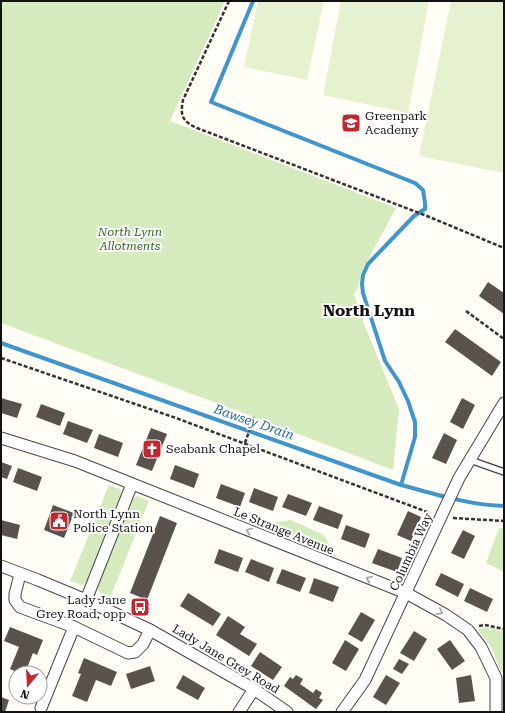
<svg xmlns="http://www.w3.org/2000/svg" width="505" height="713" viewBox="0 0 505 713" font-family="'Roboto Serif',serif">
<rect width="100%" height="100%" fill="#fffdf5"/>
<g fill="#d5ebbd">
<polygon points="1,1 225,1 170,121 396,208 363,269 360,279 359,285 354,294 364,324 399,409 393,470 254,417 1,323"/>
<polygon points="109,485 120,489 121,493 120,501 88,581 82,585 70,581"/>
<polygon points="137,496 149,501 110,598 99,592 97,587 132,501 133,499"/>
<polygon points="291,520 324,535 337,558 258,525"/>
<polygon points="499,528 504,528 504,572 486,563"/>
<polygon points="486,627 504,631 504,672 501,672 491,647 477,629"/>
</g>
<g fill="#e6f2cf">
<polygon points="258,1 324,1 307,80 244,67"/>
<polygon points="341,1 429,1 408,113 323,95"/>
<polygon points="451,1 504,1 504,173 419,156"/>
</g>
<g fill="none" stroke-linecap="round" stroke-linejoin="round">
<g stroke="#3f96cf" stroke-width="4">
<polyline points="253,1 211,102 415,183 423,190 425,203 425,209 414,216 368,264 363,275 362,284 363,293 385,361 399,382 408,401 415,422 415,437 401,485"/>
<path d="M1,343L401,485C435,494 469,505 504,506"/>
</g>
</g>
<g fill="#5a524d">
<polygon points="488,282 504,293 504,314 479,296"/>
<polygon points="455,329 501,362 492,376 445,342"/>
<polygon points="1,398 22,404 17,418 1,413"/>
<polygon points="462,398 475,405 463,429 450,422"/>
<polygon points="41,404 65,413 60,426 36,417"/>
<polygon points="68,421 93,430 87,443 63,434"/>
<polygon points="151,428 167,434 152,471 136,465"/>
<polygon points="444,433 457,440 446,464 432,458"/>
<polygon points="99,434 123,443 118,457 94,448"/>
<polygon points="1,462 12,466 7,479 1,477"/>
<polygon points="175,465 199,474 194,488 170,479"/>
<polygon points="18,468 42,477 37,491 13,482"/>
<polygon points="221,484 245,493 240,507 216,498"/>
<polygon points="254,488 278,497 273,511 249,502"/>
<polygon points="288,494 312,503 306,516 282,507"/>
<polygon points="53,505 74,513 64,538 44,530"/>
<polygon points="319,506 343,515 338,529 313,520"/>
<polygon points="408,511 421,517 411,541 397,535"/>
<polygon points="160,516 177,523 147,600 130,593"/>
<polygon points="1,520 20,525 17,539 1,535"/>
<polygon points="346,525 370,534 365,548 341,539"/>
<polygon points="463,530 475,536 464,559 451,553"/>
<polygon points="219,549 243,558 238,572 214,563"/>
<polygon points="378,549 402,558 397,572 372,563"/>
<polygon points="251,559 274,568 269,582 245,572"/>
<polygon points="282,569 306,578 300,592 276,583"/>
<polygon points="441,573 464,584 458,597 435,585"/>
<polygon points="314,578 339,587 333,602 309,593"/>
<polygon points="470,588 493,599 487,612 464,601"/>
<polygon points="188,593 221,614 213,626 180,606"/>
<polygon points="361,612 375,620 362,642 348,634"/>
<polygon points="228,616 245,627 240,634 257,644 249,656 216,635"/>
<polygon points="10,627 43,640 37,655 33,653 25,673 19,673 10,669 19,647 4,641"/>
<polygon points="414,631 427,639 414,661 400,653"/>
<polygon points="345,640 359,649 346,671 332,663"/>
<polygon points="450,640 465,661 452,670 437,649"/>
<polygon points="260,652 282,667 273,680 251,666"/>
<polygon points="84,658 117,672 111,686 96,680 87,702 72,696 81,674 78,673"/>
<polygon points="399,659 409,664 402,674 393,669"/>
<polygon points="150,666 155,681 131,689 126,674"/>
<polygon points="183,675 205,688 198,700 176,688"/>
<polygon points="296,675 303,679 300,684 313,693 316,689 322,693 319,698 323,700 316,709 284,686 290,677 293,679"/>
<polygon points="386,675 400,683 386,705 373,697"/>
<polygon points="471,675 475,701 459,703 456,678"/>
<polygon points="1,697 9,700 5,712 1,712"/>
</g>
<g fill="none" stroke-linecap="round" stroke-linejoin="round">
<g stroke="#444" stroke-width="8">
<polyline id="lane" points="470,460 504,472"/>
</g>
<g stroke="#444" stroke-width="13">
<g id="street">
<polyline points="1,438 75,461 406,593 446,615 468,630 481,647 496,678 496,712"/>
<polyline points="1,566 38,580 86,600 150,630 254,689 287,712"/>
<polyline points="20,574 15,594 15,600 20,607 74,627 128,653 135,652 143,644 150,630"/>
<polyline points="86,600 132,484"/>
<polyline points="41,708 74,627"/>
<polyline points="239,712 254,689"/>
<polyline points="342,712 365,680 459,478 504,403"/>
</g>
</g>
<g stroke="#333" stroke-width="2.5" stroke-dasharray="4 2" stroke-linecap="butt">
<path d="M229,1L183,100C180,116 182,121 197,128L427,216L504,248"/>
<polyline points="466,311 504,339"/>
<polyline points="1,358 176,418 430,513"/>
<polyline points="245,443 254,417"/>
<polyline points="453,518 504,521"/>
<polyline points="479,626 485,625 504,629"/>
</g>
<use href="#lane" stroke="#fff" stroke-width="5.5"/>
<use href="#street" stroke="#fff" stroke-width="11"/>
</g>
<defs><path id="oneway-chevron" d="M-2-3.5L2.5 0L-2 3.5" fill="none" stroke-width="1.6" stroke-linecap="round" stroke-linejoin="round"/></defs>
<g stroke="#a0a0a0">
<use href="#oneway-chevron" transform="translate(249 531) rotate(-158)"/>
<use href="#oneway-chevron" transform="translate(369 579) rotate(-158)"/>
<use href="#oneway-chevron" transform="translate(440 612) rotate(28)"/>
</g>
<defs>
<g id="school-square" transform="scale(1)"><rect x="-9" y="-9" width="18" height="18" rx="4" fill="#c4262e" stroke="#fff"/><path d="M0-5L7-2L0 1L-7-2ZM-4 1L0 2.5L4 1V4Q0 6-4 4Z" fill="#fff"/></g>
<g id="church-square" transform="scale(1)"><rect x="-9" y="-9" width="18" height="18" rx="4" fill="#c4262e" stroke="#fff"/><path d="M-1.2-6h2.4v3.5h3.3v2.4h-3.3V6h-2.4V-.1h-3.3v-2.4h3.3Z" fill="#fff"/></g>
<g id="civic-square" transform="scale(1)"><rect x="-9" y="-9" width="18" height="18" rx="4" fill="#c4262e" stroke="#fff"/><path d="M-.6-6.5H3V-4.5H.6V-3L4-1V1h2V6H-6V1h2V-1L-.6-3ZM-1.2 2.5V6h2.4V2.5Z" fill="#fff"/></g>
<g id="bus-square" transform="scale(1)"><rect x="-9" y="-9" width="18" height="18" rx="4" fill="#c4262e" stroke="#fff"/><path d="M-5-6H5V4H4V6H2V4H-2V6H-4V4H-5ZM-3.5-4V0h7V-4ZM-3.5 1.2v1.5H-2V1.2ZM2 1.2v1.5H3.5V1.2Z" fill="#fff"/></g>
</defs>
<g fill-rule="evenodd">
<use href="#school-square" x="351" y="123"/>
<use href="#church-square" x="152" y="449"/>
<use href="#civic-square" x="59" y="521"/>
<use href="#bus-square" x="140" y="607"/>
</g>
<g text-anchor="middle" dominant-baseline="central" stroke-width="4" stroke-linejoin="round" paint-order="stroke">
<g font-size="12" fill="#111" stroke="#fff" text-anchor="start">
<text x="365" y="116">Greenpark<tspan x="365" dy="14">Academy</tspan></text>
<text x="166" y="449">Seabank Chapel</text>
<text x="73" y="514">North Lynn<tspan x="73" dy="14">Police Station</tspan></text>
<text x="126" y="600" text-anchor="end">Lady Jane<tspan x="126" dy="14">Grey Road, opp</tspan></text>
</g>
<g font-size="12" font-style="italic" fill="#2f6b1f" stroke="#fff">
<text x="130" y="232">North Lynn<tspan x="130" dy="14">Allotments</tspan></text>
</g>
<g font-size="12" fill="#111" stroke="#fff">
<text transform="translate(284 531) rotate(22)">Le Strange Avenue</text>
<text transform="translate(411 552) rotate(-65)">Columbia Way</text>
<text transform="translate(226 659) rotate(31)">Lady Jane Grey Road</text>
</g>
<g font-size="13" font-style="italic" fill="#1768a6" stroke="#fff">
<text transform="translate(254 422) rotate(19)">Bawsey Drain</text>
</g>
<g font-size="16" font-weight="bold" fill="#111" stroke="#fff">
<text x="369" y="310">North Lynn</text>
</g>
</g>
<rect width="505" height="713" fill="none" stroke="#111111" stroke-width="4"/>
<g transform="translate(28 685) rotate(198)"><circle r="19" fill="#ffffff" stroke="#a0a0a0"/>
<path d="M0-3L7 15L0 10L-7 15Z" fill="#c4262e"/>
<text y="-6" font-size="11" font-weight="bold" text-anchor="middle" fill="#111111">N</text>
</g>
</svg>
